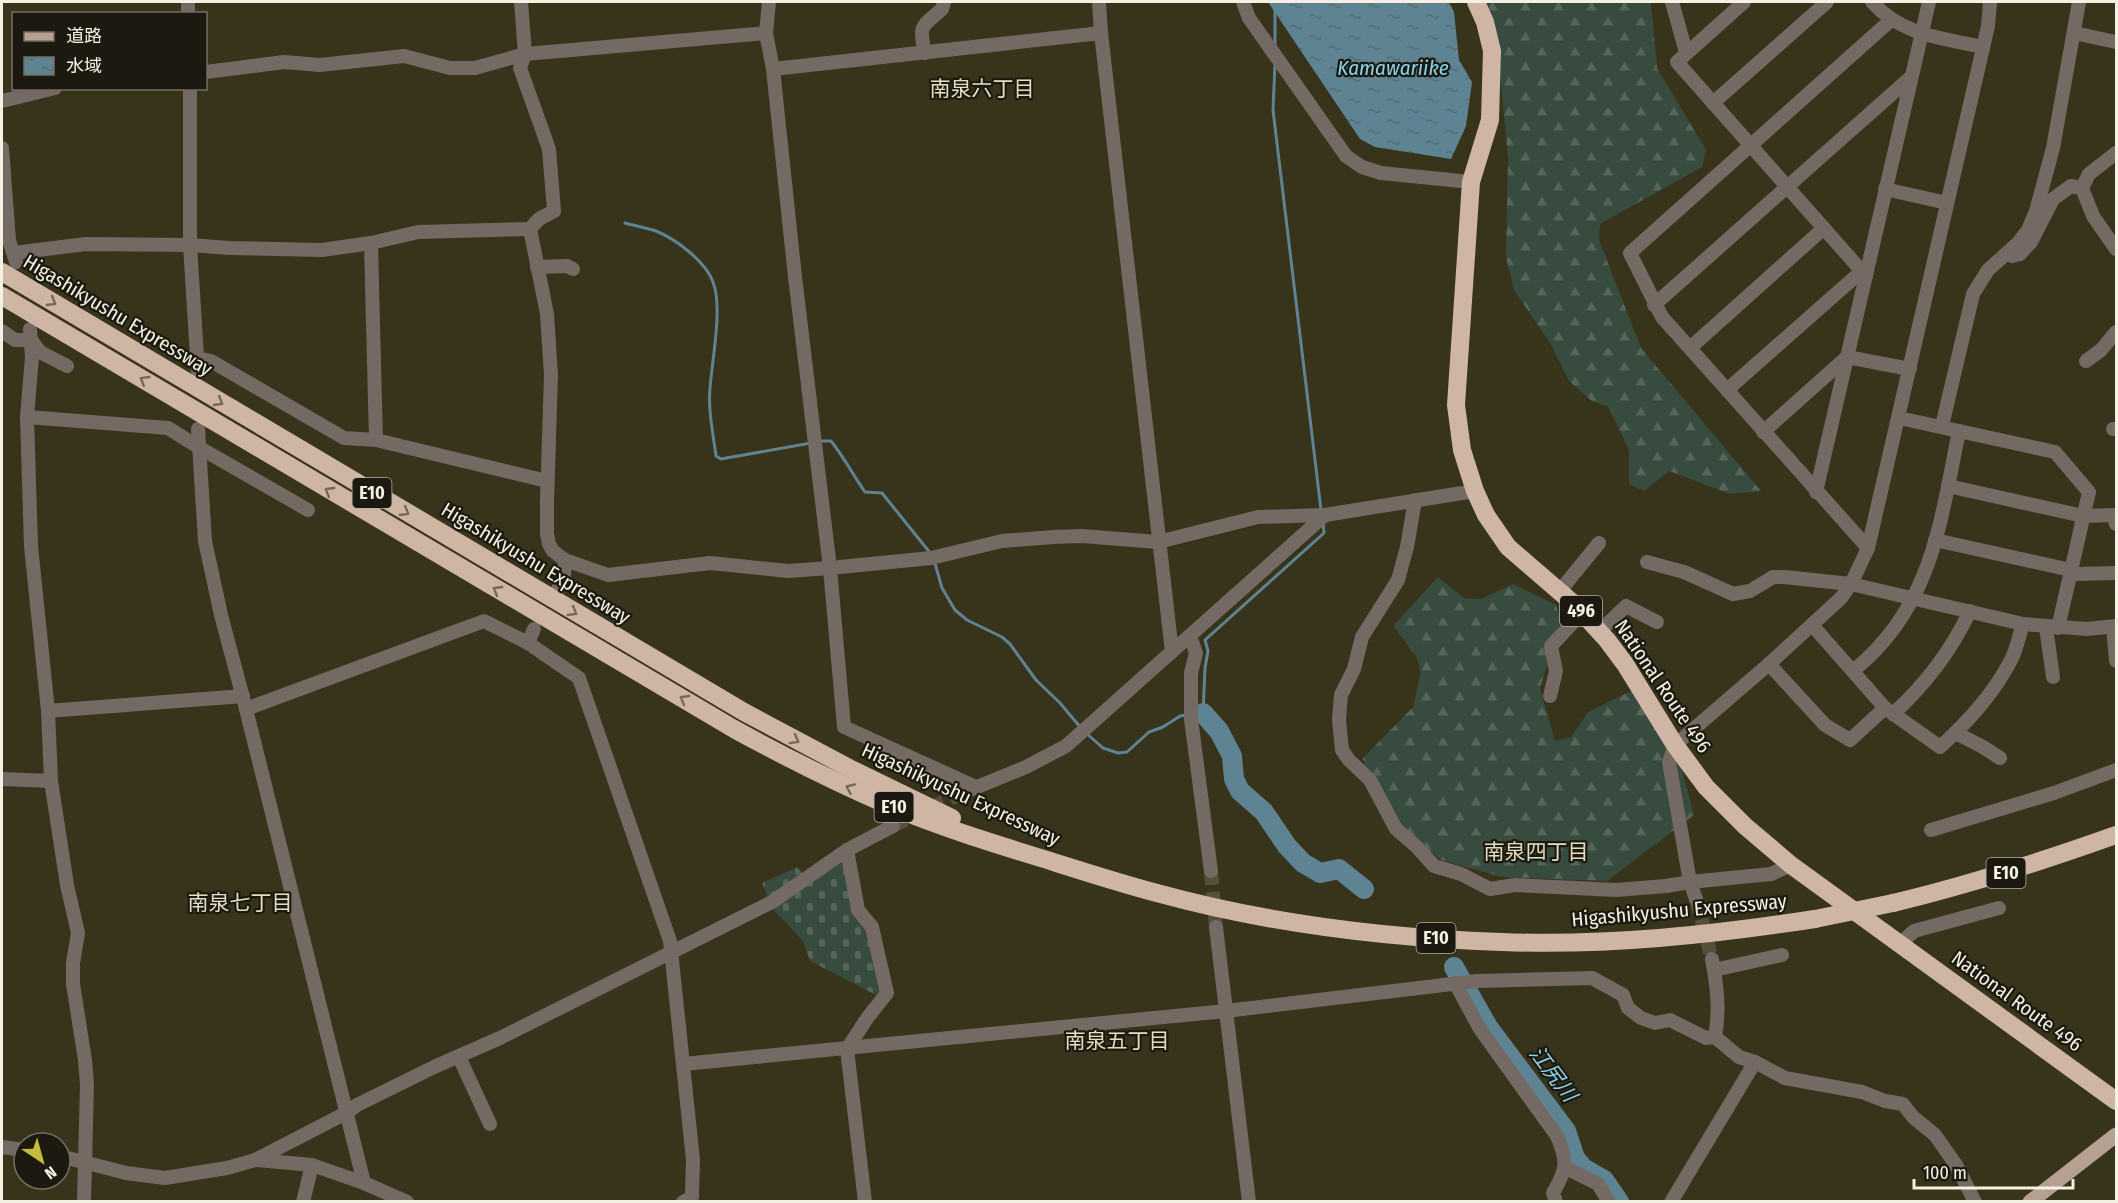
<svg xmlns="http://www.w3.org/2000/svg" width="2118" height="1203" viewBox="0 0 2118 1203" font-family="'Fira Sans Condensed','Noto Sans JP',sans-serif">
<defs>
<pattern id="forest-firs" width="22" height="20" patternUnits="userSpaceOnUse" patternTransform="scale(1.5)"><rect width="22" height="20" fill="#374b3e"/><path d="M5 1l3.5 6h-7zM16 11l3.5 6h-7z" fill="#55655a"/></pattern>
<pattern id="cemetery-stones" width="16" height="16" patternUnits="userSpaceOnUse" patternTransform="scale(1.5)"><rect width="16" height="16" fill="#374b3e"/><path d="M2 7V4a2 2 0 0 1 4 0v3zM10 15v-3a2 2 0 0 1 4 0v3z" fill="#55655a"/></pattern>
<pattern id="water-ripples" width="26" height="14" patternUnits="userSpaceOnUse" patternTransform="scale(1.5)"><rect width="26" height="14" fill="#5e8493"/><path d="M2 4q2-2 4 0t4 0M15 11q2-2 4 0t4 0" fill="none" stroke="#566c73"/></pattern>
</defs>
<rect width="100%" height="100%" fill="#38331b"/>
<g fill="url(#forest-firs)">
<polygon points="1485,2 1651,2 1657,68 1706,150 1702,167 1600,224 1599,240 1641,348 1761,491 1730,494 1669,471 1644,491 1629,484 1629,450 1608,406 1593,402 1569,381 1550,343 1514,290 1506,258 1508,158 1497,43"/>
<polygon points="1438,577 1464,598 1481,599 1513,584 1556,605 1561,620 1540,688 1555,741 1571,737 1588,712 1631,691 1681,767 1694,815 1607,881 1502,877 1441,860 1401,828 1366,775 1363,758 1413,707 1421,672 1416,656 1393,626"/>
</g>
<g fill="url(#cemetery-stones)">
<polygon points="841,858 855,914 867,930 882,989 876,995 810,961 803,941 772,908"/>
<polygon points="797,867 804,876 769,900 762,883"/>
</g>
<polygon fill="url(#water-ripples)" points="1268,2 1449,2 1454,12 1459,60 1472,82 1466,126 1451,159 1375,147 1360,139"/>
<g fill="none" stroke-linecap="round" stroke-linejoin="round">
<g stroke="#5e8493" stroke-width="3">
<polyline points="1275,45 1275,2"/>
<polyline points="1275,63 1273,110 1321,510"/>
<path d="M625,223C636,226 647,228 656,231C676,239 706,262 713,282C723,307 712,360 710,388C708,411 713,433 716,456L721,459L811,443"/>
<path d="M818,441H831C844,457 853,475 865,492L882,493L931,554"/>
<polyline points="934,560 942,588 955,610 967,620 1002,637 1010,644 1036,680 1060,703 1081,728"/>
<polyline points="1196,714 1203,713 1205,668 1208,651 1205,640 1324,533 1323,522"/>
<polyline points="1086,733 1103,748 1118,753 1127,752 1149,732 1163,727 1180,716 1187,715"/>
</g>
<g stroke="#5e8493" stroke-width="20">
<polyline points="1203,713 1219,731 1232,756 1234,779 1240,791 1264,812 1287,846 1303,863 1320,873 1339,869 1364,889"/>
<polyline points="1454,967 1488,1027 1566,1131 1575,1158 1583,1168 1604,1180 1619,1202"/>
</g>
<g stroke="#545039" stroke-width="14" stroke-dasharray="14 7" stroke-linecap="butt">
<polyline points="893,826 960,794"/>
<polyline points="1211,871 1216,927"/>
<polyline points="1696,899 1712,959"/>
</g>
<g stroke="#746a63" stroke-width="14">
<polyline points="188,2 188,14"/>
<polyline points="769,2 766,33 773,69 795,277 830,568 844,727 976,787"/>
<polyline points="1099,2 1101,33 1172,652"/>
<polyline points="1243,2 1249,18 1346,156 1362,167 1381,173 1471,182"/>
<polyline points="1672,2 1686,52"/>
<polyline points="1744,2 1677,62 1866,276"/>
<path d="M1872,2C1901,35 1942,38 1983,47"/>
<polyline points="2074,33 2116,42"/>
<path d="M925,53C918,24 922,27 942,9L944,2"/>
<polyline points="773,69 1101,33"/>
<polyline points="206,72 284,62 320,65 404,56 450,68 475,68 525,54 766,33"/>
<polyline points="190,88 190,245 198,372"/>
<polyline points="2,101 55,88"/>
<polyline points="1713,103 1827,2"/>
<polyline points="2,148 9,240 16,262"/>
<polyline points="2116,153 2089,174 2082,188 2093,216 2116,249"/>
<polyline points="1885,189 1947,203"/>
<polyline points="530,229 547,314 551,375 547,501 547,534 549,544 553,551 565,560 608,575 710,563 788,571 830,568 931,558 1002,541 1053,537 1082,536 1158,542 1258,517 1325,515 1475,491"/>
<polyline points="371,243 376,440"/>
<polyline points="14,253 86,244 190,245 229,248 322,250 371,243 418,232 530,229 539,219 554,211 549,149 520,68 525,54 521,2"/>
<polyline points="2012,256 2020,254 2031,242 2053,199 2071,186 2082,188"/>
<polyline points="537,267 567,266 573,269"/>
<polyline points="1654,305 1911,77"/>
<polyline points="30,329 32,357 27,417 31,546 48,711 51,781 67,885 78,933 73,963 73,984 85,1060 87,1084 84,1202"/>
<polyline points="2,331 15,340 31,340 40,352 67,366"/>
<polyline points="1690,348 1824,228"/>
<polyline points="1847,357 1910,369"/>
<polyline points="197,358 211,361 344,438 376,440 547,481"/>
<polyline points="2086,361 2101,350 2116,332"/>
<polyline points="1727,390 1855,277 1866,276"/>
<polyline points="27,417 168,428 200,448 308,510"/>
<polyline points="1899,418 2055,452 2089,492 2058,628"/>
<polyline points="1942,426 1973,294 1988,270 2018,243 2028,230 2036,211 2053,148 2079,2"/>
<polyline points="198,429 205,541 221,615 246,709 364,1183"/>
<polyline points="2113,429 2116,429"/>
<polyline points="1763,432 1847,357"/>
<polyline points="1948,486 2083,516 2113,515 2116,524"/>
<polyline points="1816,492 1929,2"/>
<polyline points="1415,500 1407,547 1398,580 1362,637 1354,669 1341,695 1339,720 1342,750 1349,760 1370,780 1396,829 1417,847 1434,866 1461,874 1490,889 1515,885 1616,890 1666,886 1690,882 1771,874 1791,865"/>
<polyline points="1935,540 2071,570 2076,574 2116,573"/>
<polyline points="1868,548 1662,317 1630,253 1891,20"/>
<polyline points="1647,562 1684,572 1733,594 1750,591 1773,577 1784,577 1851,584 2023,624 2087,629 2116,626"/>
<polyline points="558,589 564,578 565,560"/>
<polyline points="1559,592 1599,543"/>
<path d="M1812,625L1885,708L1940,747C1968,722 1994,693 2011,660C2017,649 2019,635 2023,624"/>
<polyline points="2046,627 2053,677"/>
<polyline points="2113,627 2116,661"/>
<polyline points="1599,632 1626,606 1657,622"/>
<polyline points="1190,636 1196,653 1191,673 1191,719 1211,871"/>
<polyline points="528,643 534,629"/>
<polyline points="1769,664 1825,725 1850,740 1885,708"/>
<path d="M1853,671C1932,607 1940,524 1959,431"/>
<polyline points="1550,696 1556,671 1551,646 1582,613"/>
<polyline points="246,709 484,621 528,643 579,678 670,941 693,1160 692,1197 683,1202"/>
<polyline points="48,711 243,696"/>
<path d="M1893,714C1926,684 1951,651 1970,611"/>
<polyline points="1956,733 1983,747 2000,758"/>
<polyline points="2,779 51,781"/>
<polyline points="960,794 1026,767 1066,746 1325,515"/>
<polyline points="1931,830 2054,793 2116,770"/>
<polyline points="847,850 858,910 872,927 887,993 868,1017 847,1049 865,1202"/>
<polyline points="1696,899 1690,882 1669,762 1675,745 1769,664 1841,598 1851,584 1868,548 1988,26 1990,2"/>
<polyline points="1216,927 1249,1202"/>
<polyline points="1900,944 1914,931 1999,908"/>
<polyline points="1714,970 1782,955"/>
<path d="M1455,983L1480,1029L1557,1136C1568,1162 1567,1169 1553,1193L1556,1202"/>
<polyline points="459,1057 490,1124"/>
<polyline points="1755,1062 1785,1078 1862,1092 1885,1101 1903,1104 1913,1117 1935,1135 1956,1165 1975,1202"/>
<polyline points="683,1064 1226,1011 1477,981 1592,978 1623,995 1628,1008 1641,1018 1655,1023 1670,1020 1706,1038 1715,1037"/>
<polyline points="2,1147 24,1150"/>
<polyline points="60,1156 126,1173 165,1178 227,1168 255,1160 348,1112 357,1105 434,1067 500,1038 772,902 847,850 893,826"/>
<polyline points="257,1160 312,1165 364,1183 407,1202"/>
<polyline points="1566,1168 1598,1184 1609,1202"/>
<polyline points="303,1202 312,1165"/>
<path d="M1671,1202L1755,1062L1739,1057L1715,1037C1720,1010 1717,986 1712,959"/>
</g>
<polyline stroke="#b6a092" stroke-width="15" points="2030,1202 2116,1135"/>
<g stroke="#cfb5a4" stroke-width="18">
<polyline points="1476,2 1485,22 1492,51 1490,120 1471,182 1456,405 1462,450 1475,491 1486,515 1508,547 1574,604 1607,640 1625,664 1675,745 1706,787 1745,826 1791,865 2116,1101"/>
<polyline points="2,272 744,712 849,768 952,818"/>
<path d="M2,296L734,729C785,757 837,783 890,806C940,827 992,843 1044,859C1082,871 1119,883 1157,893C1266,923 1389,938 1502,942C1607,946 1711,935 1815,919"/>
<path d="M1893,903C1969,885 2043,861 2116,835"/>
</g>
<polyline stroke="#cfb5a4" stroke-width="18" points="1815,919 1893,903"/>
</g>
<defs><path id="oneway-chevron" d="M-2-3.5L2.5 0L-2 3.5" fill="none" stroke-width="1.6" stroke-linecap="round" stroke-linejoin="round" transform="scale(1.5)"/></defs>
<g stroke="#76685a">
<use href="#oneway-chevron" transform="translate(52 302) rotate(31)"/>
<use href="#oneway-chevron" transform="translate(144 380) rotate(-149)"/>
<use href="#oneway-chevron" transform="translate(219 402) rotate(31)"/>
<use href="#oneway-chevron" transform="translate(329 491) rotate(-149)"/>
<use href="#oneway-chevron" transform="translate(405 512) rotate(31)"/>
<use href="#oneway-chevron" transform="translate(497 590) rotate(-150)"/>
<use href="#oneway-chevron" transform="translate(573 612) rotate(30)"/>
<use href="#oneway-chevron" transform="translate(684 699) rotate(-150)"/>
<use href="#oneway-chevron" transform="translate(795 740) rotate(29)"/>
<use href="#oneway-chevron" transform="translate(850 788) rotate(-156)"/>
</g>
<g text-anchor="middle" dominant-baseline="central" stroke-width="4.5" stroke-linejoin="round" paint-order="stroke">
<g fill="#1c1a10" stroke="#b3b0a3" stroke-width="1.5">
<rect x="352.5" y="478" width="39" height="30" rx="4.5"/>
<rect x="1560" y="596" width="42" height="30" rx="4.5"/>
<rect x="874.5" y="792" width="39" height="30" rx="4.5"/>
<rect x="1986.5" y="858" width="39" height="30" rx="4.5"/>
<rect x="1416.5" y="923" width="39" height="30" rx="4.5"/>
</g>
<g font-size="18" font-weight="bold" fill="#f4f1e2">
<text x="372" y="493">E10</text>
<text x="1581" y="611">496</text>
<text x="894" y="807">E10</text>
<text x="2006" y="873">E10</text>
<text x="1436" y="938">E10</text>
</g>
<g font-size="20" fill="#f4f1e2" stroke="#1c1a10">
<text transform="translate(118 315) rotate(31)">Higashikyushu Expressway</text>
<text transform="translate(536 563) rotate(31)">Higashikyushu Expressway</text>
<text transform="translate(1663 686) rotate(56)">National Route 496</text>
<text transform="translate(961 794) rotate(25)">Higashikyushu Expressway</text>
<text transform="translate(1679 910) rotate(-5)">Higashikyushu Expressway</text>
<text transform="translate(2017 1001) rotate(36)">National Route 496</text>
</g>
<g font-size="21" font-style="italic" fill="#8cd1eb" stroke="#1c1a10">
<text x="1393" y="68">Kamawariike</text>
<text transform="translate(1553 1074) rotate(53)">江尻川</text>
</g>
<g font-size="21" fill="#e3ddc0" stroke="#1c1a10">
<text x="982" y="89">南泉六丁目</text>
<text x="1536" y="852">南泉四丁目</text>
<text x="240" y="903">南泉七丁目</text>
<text x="1117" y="1041">南泉五丁目</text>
</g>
</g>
<rect width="2118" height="1203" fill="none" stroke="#f4f1e2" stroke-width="6"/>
<rect x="12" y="12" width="195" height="78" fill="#1c1a10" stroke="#727064" stroke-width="1.5"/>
<rect x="24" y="32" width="30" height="9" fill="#b6a092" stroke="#727064" stroke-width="1.5"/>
<text x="66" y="42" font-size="18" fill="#f4f1e2">道路</text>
<rect x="24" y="57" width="30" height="18" fill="url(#water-ripples)" stroke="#727064" stroke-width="1.5"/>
<text x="66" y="72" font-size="18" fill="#f4f1e2">水域</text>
<g transform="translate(42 1161) rotate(144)"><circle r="28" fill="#1c1a10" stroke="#727064" stroke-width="1.5"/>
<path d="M0-4.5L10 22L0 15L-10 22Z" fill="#c4bc3e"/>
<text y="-9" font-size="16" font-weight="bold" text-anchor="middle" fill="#f4f1e2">N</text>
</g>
<path d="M1914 1179v9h159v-9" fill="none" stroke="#f4f1e2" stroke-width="3"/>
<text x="1923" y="1179" font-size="18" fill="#f4f1e2" stroke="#1c1a10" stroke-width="4.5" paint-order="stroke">100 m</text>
</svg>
